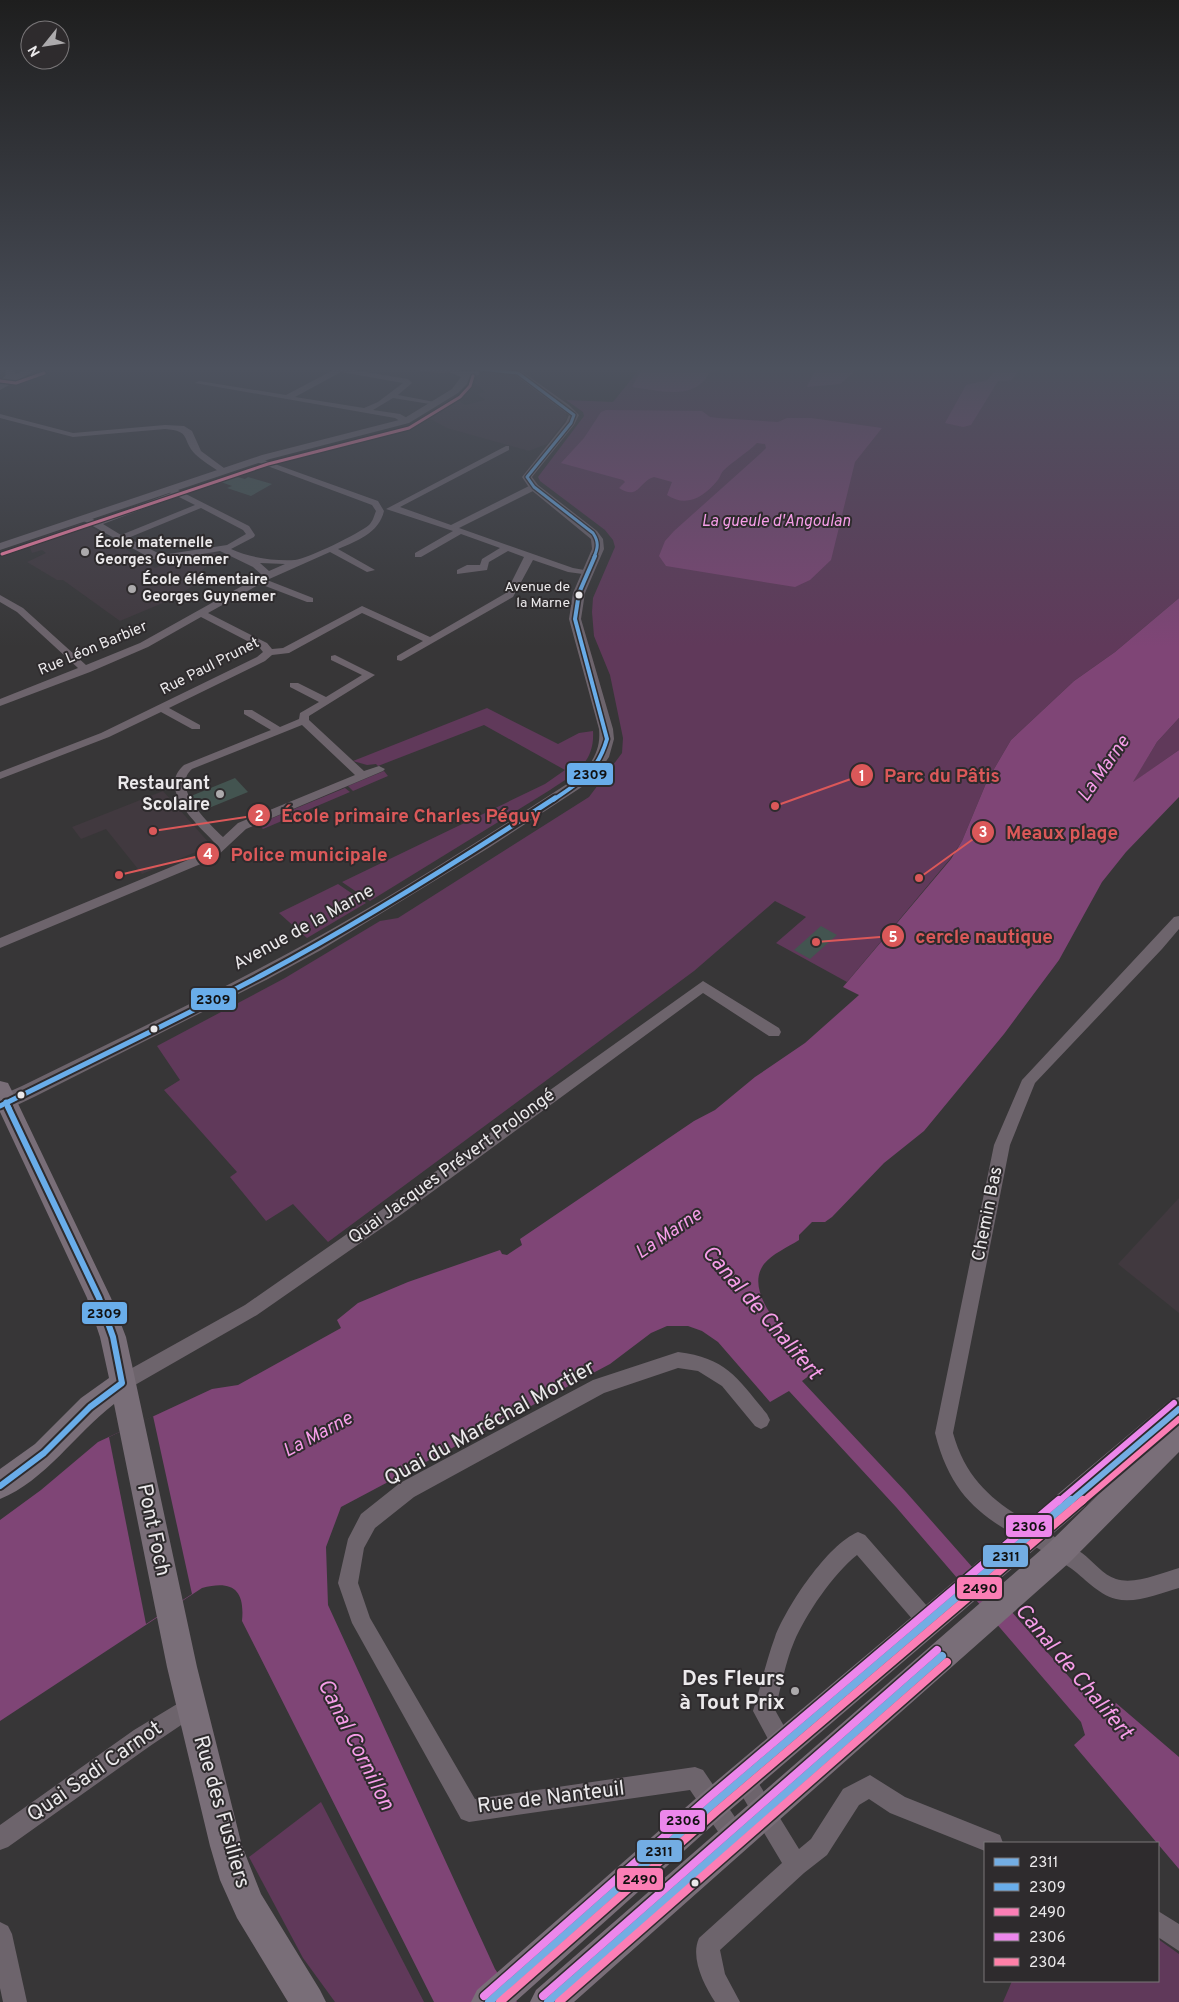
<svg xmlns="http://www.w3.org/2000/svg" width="1179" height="2002" viewBox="0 0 1179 2002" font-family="Overpass,sans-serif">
<rect width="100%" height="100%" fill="#373637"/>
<g fill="#41393f">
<polygon points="489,372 513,375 565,410 567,418 547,444 529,451 447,428 425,416 453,396 465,405 485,400 477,394 485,392 475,383 479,376"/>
<polygon points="79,524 90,526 155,568 178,559 213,552 222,554 201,571 211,576 165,602 120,621 63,580 57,580 27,562 46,553 42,550 32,553 28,542"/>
<polygon points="163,791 210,844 208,847 142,874 106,829 81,839 72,827"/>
<polygon points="1179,1198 1179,1313 1118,1264"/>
</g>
<g fill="#60395a">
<polygon points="642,366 1179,366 1179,598 1115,652 1074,681 1011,740 987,781 962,841 950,859 847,982 776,943 806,917 775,901 694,971 328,1242 293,1204 266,1221 230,1177 237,1172 164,1090 180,1080 157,1046 285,978 380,921 398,918 589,797 622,753 623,738 610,675 594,636 592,612 593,598 615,547 613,540 605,530 540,481 538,477 584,416 583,412 566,400 613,402"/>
<path d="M487,708L558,744L579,733L593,731C595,763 574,774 550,790L370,901L342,882L545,784L565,770L484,725L378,766L376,764L367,765L353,761Z"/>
<polygon points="1179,718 1179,750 1132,783 1157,742"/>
<polygon points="384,771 388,776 353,791 348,786"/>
<polygon points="345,788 350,792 263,829 258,824"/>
<polygon points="338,884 366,903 307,938 279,913"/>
<polygon points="321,1802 424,2002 335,2002 303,1958 249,1857"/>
<polygon points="1158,1939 1179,1954 1179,2002 1003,2002 1012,1981 1158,1981"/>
</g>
<g fill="#7f4576">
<path d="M735,366L709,373C695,402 657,390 632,387L643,367Z"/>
<polygon points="817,366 861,366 840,384 807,387"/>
<polygon points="998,366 1022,366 1012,380 998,381 971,425 963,427 945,423 966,385 988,380"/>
<path d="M606,410L702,411L710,417L718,418L778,422L787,418H811L882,428L855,462L831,560L810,580L795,587L666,566L659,556L665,541L674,531L760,454L766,448L765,444L757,443C747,453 733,461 723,471C721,473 720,478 717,481C704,497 686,508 667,495L672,482L654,477C639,481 639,501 619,488L625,482L623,480L561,463L584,438L601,412Z"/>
<path d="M1179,598V718L1157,742L1133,782L1179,750V797L1126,852L1102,882L1059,960L1004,1034L924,1131L884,1163L832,1217L825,1222H812L799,1235V1240C788,1247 772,1254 764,1264C740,1296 798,1346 818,1369L802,1381L906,1492L1092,1703L1105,1712L1108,1711L1116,1703L1179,1757V1869L1074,1745L1085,1735L1081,1722L896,1507L789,1391L770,1402L718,1342L702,1331L688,1326H667L651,1333L610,1364L341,1507L326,1547L328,1605L495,1969L517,2002H434L242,1621C245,1590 233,1580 202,1588L0,1721V1520L41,1490L98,1442L212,1389L238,1385L341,1328L337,1320L358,1303L408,1282L500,1250L502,1254L507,1255L522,1245L520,1239L694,1121L715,1110L755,1077L805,1043L859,995L843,987L951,859L962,841L987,781L1011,740L1074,681L1115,652Z"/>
</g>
<polygon fill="#373637" points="153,1416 192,1594 146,1624 109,1437"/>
<g fill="#435450">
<polygon points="230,475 245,479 248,477 272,484 251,496 227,488 232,486 218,481"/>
<polygon points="235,778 248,792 204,810 191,796"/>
<polygon points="821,926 837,935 810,959 794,950"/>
</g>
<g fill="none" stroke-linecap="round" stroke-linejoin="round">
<g fill="#6d646c" fill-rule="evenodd">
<polygon points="34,366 44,366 0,390 0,385 11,376"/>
<path d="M341,366H350L347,369L408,379L412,383L398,395L440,403L436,405L393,398L373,410L400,414L409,419V423H403L395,418L195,383L199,381L286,395ZM341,372L403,383L378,402L364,408L295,397Z"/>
<path d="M404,366L452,368L456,370C447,376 413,371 404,366Z"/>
<path d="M0,414L73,433L165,425L184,426L192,431L201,451L228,471L221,473C213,467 202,461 195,454C181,439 192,431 165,429L73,437L0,418Z"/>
<path d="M506,446H509V450L400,507L451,525L531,485H537V489L459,528L573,568L590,571V575L568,572L533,560L513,597L401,661L397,660V656L423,641L362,613L289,653L272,655L265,661L169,708L200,725V729H192L161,712L109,737L0,779V772L101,733L257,657L263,652L259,647L201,617L148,647L90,672L0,706V699L78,668L17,612L0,602V595L23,608L86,665L140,643L262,575L253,567L220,551L162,561L150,558L82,520V516H88L96,521L171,493L166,489L170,486L249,526L255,535L254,537L231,549C250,558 274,561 295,560C307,559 360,533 369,525C373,521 374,516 376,511L372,505L251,460L258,458L378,501L384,511C379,533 357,541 338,549L375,570L367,572L330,552L267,580L313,598V602H307L260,584L208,613L267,643L272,649L283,648L362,606L430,637L506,593L524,557L508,551L489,562L487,570L457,574V570L467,565H480L482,559L500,548L461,534L421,557H415V553L453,531L386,509ZM177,496L195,505L121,535L103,524ZM201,508L243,530L246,534L227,545L162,555L128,538ZM260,563L285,564L269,571Z"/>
<path d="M335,655L375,675L309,716V720L364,771L379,766L385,769L383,771L246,829L215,858L0,948V938L207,852L216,844C198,825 156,789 184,765L271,730L244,714V710H252L280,727L299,719L300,713L319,702L290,687V683H298L326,697L362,675L331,660V656ZM302,725L355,775L238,823L223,837C209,823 170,788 192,769Z"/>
<path d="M1179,916V929L1162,949L1035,1083L1010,1145L953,1433C972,1503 1027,1518 1082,1553C1093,1561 1103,1575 1116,1579C1135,1585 1161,1573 1179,1568V1588C1160,1593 1136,1604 1116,1599C1097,1594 1085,1578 1069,1567C1004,1525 956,1517 935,1433L994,1145L1022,1080L1174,917Z"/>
<polygon points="703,981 779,1028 781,1032 779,1036 769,1036 703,993 402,1214 257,1315 128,1389 122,1391 116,1389 113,1383 116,1377 245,1305 390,1204"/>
<path d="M678,1352C727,1358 738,1379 767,1414L770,1420L767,1426L761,1429L755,1426L722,1386L698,1371L678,1368L604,1393L414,1497L375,1528L364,1548L358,1583L370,1618L475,1799L695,1767L703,1770L743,1829L746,1837L743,1845L735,1848L727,1845L690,1790L469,1822L461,1819L352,1623L338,1583L348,1539L361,1514L400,1483L593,1380Z"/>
<path d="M858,1532L865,1535L934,1614L937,1621L934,1628L927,1631L920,1628L857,1555C833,1574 806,1614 794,1642C785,1663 781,1688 775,1710L794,1744L791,1752L783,1755L775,1752L753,1711C761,1686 766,1661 775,1637C787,1606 827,1545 858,1532Z"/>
<polygon points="192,1695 199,1699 203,1706 199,1713 150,1746 8,1847 0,1850 0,1825 134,1730"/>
<path d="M743,1768L751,1771L799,1849L811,1839L843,1789L870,1775L905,1797L1000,1835L1003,1843H985V1851L890,1813L869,1799L859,1805L827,1855L804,1873L720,1950L725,1974L740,2002H715C704,1985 690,1958 699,1938L782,1863L732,1779L735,1771Z"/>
<polygon points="1158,1911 1179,1924 1179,1951 1158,1937"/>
<polygon points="0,1922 8,1926 12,1934 27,2002 3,2002 0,1988"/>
</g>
<g fill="#6d646c" fill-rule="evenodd">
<polygon points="4,366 13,366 16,376 0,389 0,381 6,375"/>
<path d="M449,366H458L457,369L461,371H478V367L481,366L521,371L569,405L579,415L574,425L532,477L538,485L597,531L603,539L604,549L585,593L581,619L613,729L614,739L609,757L594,779L490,847L321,950L268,979L36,1096L13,1107L0,1108V1094H4L22,1086C117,1039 214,994 307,943C402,891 493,832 584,773C594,759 601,747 599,729L569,619L573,593L592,549L591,539L530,489L522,477L566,422L569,415L515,375L479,371V375L470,376L467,384L458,393L409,423L270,459L0,550V543L262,455L403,419L452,389L461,377L449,372Z"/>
</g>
<g fill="#796e78" fill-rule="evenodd">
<path d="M0,1081L8,1083L11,1089L111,1298L126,1337L197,1667L242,1846L261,1894L320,1990L326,2002H288L237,1918L220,1880L210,1846L167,1667L114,1404C76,1433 45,1481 0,1499V1469L35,1444L81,1398L109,1378L100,1337L87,1298L0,1112Z"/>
<polygon points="1179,1397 1179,1452 1070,1562 574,2002 530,2002 536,1990 1050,1542 1098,1495 723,1816 515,2002 471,2002 477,1990 701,1794 1170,1400"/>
</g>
<g stroke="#2e2b2d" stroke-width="10">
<polyline id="bus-1-far1" points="1070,1502 1179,1409"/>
</g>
<g stroke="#2e2b2d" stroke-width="11">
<g id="bus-1">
<polyline points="489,2002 712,1805 1071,1500"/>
<polyline points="548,2002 942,1656"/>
</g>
</g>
<g stroke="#2e2b2d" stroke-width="5.5">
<path id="bus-2-far3" d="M481,369L518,373L574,415L571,423L527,477L534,487L593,533C599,542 598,548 594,557"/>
</g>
<g stroke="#2e2b2d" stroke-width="7">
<path id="bus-2-far2" d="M553,800C581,781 597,773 607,739L575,619L579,593L595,556"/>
</g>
<g stroke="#2e2b2d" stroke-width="9">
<g id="bus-2-far1">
<polyline points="6,1102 9,1108"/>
<path d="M0,1106C88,1062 177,1020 264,974C363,921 460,860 555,798"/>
</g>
</g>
<g stroke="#2e2b2d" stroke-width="10">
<polyline id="bus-2" points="0,1486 44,1453 90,1407 122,1383 113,1337 99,1298 8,1107"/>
</g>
<g stroke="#2e2b2d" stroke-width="10">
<polyline id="bus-3-far1" points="1082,1502 1179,1419"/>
</g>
<g stroke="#2e2b2d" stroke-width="11">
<g id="bus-3">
<polyline points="500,2002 717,1811 1083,1500"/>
<polyline points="559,2002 947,1662"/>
</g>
</g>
<g stroke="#2e2b2d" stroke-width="10">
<polyline id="bus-4-far1" points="1058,1502 1174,1403"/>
</g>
<g stroke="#2e2b2d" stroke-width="11">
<g id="bus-4">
<polyline points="484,1996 707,1799 1059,1500"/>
<polyline points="543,1996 937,1650"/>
</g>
</g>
<g stroke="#2e2b2d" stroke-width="5.5">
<g id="bus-5">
<polyline points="0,381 16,383 44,373"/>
<polyline points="2,554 268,464 409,428 460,397 470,386 473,376"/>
</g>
</g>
<use href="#bus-1-far1" stroke="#73ade3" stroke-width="6"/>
<use href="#bus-1" stroke="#73ade3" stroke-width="8"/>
<use href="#bus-2-far3" stroke="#69adea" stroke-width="3"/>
<use href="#bus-2-far2" stroke="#69adea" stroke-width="4"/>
<use href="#bus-2-far1" stroke="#69adea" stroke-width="5"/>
<use href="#bus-2" stroke="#69adea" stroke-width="6"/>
<use href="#bus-3-far1" stroke="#fb7eb5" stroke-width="6"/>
<use href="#bus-3" stroke="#fb7eb5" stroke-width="8"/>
<use href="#bus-4-far1" stroke="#ec87eb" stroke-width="6"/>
<use href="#bus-4" stroke="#ec87eb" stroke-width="8"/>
<use href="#bus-5" stroke="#ff80a8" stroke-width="3"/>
</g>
<linearGradient id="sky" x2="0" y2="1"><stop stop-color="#1e1e1e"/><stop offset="0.57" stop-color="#4d525e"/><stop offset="1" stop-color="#4d525e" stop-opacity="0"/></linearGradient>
<rect width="1179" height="647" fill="url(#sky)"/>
<g fill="#acaaac" stroke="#2e2b2d" stroke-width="2">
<circle cx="85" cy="552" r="5"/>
<circle cx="132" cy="589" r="5"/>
<circle cx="220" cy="794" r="5"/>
<circle cx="795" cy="1691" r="5"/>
</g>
<g fill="#ebe9eb" stroke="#2e2b2d" stroke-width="2">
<circle cx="579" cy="595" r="4.5"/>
<circle cx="154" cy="1029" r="4.5"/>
<circle cx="21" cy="1095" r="4.5"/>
<circle cx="695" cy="1883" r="4.5"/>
</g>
<g text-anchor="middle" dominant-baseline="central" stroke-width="4" stroke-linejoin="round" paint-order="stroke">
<g font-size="14" fill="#ebe9eb" stroke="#2e2b2d" text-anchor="end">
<text x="570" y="587">Avenue de<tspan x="570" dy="16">la Marne</tspan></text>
</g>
<g font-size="15" font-weight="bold" fill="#ebe9eb" stroke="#2e2b2d" text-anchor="start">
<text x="95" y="543">École maternelle<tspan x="95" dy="17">Georges Guynemer</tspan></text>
<text x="142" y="580">École élémentaire<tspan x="142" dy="17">Georges Guynemer</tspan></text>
</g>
<g font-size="15" fill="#ebe9eb" stroke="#2e2b2d">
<text transform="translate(93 649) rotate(-23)">Rue Léon Barbier</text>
<text transform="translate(210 667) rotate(-27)">Rue Paul Prunet</text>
</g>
<g font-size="16" font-style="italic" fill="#f69de8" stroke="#2e2b2d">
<text x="776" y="522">La gueule d'Angoulan</text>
</g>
<g font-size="18" font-weight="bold" fill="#ebe9eb" stroke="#2e2b2d" text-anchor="end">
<text x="210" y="784">Restaurant<tspan x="210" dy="21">Scolaire</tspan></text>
</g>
<g font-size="18" fill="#ebe9eb" stroke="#2e2b2d">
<text transform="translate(304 928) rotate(-29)">Avenue de la Marne</text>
<text transform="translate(452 1167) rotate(-36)">Quai Jacques Prévert Prolongé</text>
<text transform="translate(988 1214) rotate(-79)">Chemin Bas</text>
</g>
<g font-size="19" font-style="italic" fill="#f69de8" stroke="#2e2b2d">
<text transform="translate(1104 769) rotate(-55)">La Marne</text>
<text transform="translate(669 1234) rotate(-34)">La Marne</text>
<text transform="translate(318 1435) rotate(-28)">La Marne</text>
</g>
<g font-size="21" fill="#ebe9eb" stroke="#2e2b2d">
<text transform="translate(490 1424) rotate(-29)">Quai du Maréchal Mortier</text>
<text transform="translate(153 1530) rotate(78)">Pont Foch</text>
<text transform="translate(95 1772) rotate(-35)">Quai Sadi Carnot</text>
<text transform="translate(551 1798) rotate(-7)">Rue de Nanteuil</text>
<text transform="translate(221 1812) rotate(74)">Rue des Fusiliers</text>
</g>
<g font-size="21" font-weight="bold" fill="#ebe9eb" stroke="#2e2b2d" text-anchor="end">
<text x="785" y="1679">Des Fleurs<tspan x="785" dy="24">à Tout Prix</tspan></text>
</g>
<g font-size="22" font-style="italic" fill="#f69de8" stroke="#2e2b2d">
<text transform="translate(761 1313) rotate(49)">Canal de Chalifert</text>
<text transform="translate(1073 1672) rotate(50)">Canal de Chalifert</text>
<text transform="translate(355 1745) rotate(63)">Canal Cornillon</text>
</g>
</g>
<path fill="none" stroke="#db5859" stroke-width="2" d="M775 806L862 775M153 831L259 815M919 878L983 832M119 875L208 854M816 942L893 936"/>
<g fill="#db5859" stroke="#2e2b2d" stroke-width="2">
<circle cx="775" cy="806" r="5"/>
<circle cx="153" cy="831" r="5"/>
<circle cx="919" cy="878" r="5"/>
<circle cx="119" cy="875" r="5"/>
<circle cx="816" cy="942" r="5"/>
<circle cx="862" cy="775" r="12"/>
<circle cx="259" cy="815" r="12"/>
<circle cx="983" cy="832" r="12"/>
<circle cx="208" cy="854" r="12"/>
<circle cx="893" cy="936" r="12"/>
</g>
<g font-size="15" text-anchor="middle" font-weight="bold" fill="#fff">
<text x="862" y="781">1</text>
<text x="259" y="821">2</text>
<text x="983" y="837">3</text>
<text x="208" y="859">4</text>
<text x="893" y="942">5</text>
</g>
<g font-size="19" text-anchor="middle" font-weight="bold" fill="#db5859" stroke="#2e2b2d" stroke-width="4" stroke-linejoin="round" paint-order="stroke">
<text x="942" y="782">Parc du Pâtis</text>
<text x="411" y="822">École primaire Charles Péguy</text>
<text x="1062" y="839">Meaux plage</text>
<text x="309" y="861">Police municipale</text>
<text x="984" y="943">cercle nautique</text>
</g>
<g stroke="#2e2b2d" stroke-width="2">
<rect x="566" y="762" width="48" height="24" rx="5" fill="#69adea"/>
<rect x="190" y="987" width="47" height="24" rx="5" fill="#69adea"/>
<rect x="81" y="1301" width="47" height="24" rx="5" fill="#69adea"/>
<rect x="1005" y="1514" width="48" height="24" rx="5" fill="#ec87eb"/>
<rect x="982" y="1544" width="47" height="24" rx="5" fill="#73ade3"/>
<rect x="956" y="1576" width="47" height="24" rx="5" fill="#fb7eb5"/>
<rect x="659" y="1809" width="47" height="24" rx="5" fill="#ec87eb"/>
<rect x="636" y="1839" width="47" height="24" rx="5" fill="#73ade3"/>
<rect x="616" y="1867" width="48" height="24" rx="5" fill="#fb7eb5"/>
</g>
<g font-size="14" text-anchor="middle" font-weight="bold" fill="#111">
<text x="590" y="779">2309</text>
<text x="213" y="1004">2309</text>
<text x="104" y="1318">2309</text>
<text x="1029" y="1531">2306</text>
<text x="1006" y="1561">2311</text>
<text x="980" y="1593">2490</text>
<text x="683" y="1825">2306</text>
<text x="659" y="1856">2311</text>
<text x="640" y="1884">2490</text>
</g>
<rect x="984" y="1842" width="175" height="140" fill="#2e2b2d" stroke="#7a7779"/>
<rect x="994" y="1858" width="25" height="8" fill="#73ade3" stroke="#7a7779"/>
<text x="1029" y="1867" font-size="15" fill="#ebe9eb">2311</text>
<rect x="994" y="1883" width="25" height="8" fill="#69adea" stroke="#7a7779"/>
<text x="1029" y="1892" font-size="15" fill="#ebe9eb">2309</text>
<rect x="994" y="1908" width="25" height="8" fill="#fb7eb5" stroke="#7a7779"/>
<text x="1029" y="1917" font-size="15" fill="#ebe9eb">2490</text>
<rect x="994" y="1933" width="25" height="8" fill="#ec87eb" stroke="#7a7779"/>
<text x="1029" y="1942" font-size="15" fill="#ebe9eb">2306</text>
<rect x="994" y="1958" width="25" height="8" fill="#ff80a8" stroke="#7a7779"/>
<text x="1029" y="1967" font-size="15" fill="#ebe9eb">2304</text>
<g transform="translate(45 45) rotate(240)"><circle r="24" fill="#2e2b2d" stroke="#7a7779"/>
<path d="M0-4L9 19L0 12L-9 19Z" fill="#acaaac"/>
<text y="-8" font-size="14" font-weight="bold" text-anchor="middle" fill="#ebe9eb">N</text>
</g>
</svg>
